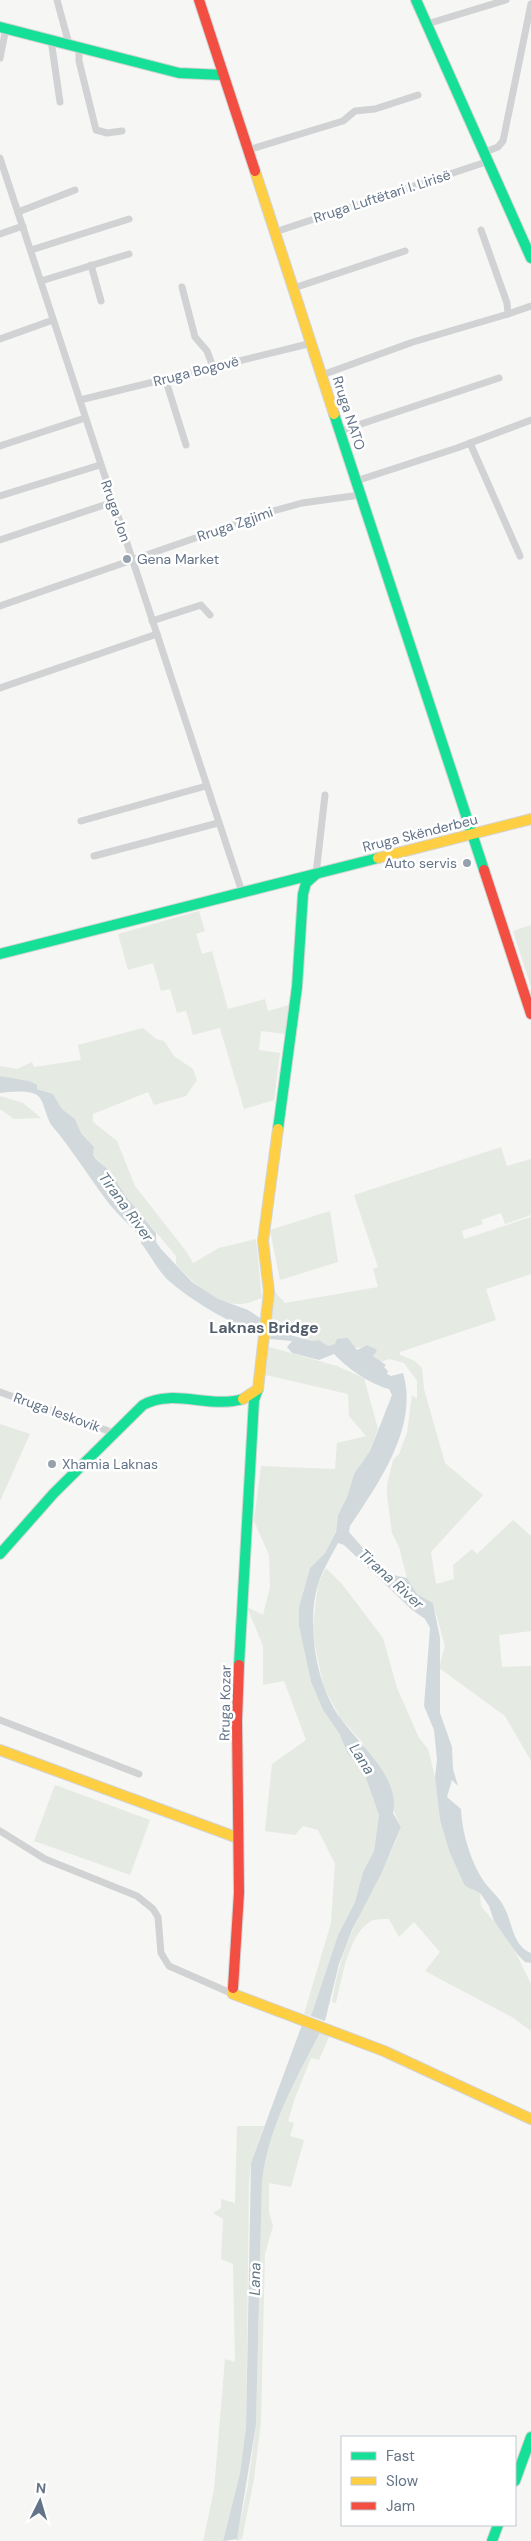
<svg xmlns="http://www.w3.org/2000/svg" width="531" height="2541" viewBox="0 0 531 2541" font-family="'DM Sans',sans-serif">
<rect width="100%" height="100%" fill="#f6f6f4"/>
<g fill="#e5eae2">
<polygon points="199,911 205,931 196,934 202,954 212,951 228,1009 265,999 268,1011 289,1005 285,1034 261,1031 259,1050 280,1053 274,1100 244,1109 220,1028 193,1035 186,1011 177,1013 170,989 161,991 153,963 128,970 118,934"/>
<polygon points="531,925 531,987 513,931"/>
<path d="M143,1028L156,1039L164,1041L175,1057L193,1069L197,1080L186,1096L154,1105L148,1092L93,1114V1122L117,1141L135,1186L186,1251L193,1263L219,1248L256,1239L262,1298C255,1300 247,1304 240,1304C215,1305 191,1281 176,1264V1256L125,1195L109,1170L93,1155L94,1147L81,1133L75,1119L62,1109L53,1094L37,1089L29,1081L0,1076V1066L17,1069L32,1062L34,1067L81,1060L78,1045Z"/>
<polygon points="0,1096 23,1103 41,1118 14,1119 0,1109"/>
<path d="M501,1147L507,1166L531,1159V1215L505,1224L501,1213L481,1220L483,1224L462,1231L464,1239L531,1217V1274L486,1289L496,1320L400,1352V1355L415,1361L422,1368L424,1389L445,1463L483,1495L431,1552L436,1584L454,1579L453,1565L472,1549L477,1554L513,1520L531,1536V1631L499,1635L502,1667L531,1666V1761L505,1716L439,1668L445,1646L433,1603L417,1594L407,1578L399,1547L392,1533L387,1495V1485L393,1460L399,1454L407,1433L412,1395L417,1399V1381L404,1363L389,1359L381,1362L373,1356L377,1351L376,1349L367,1345C351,1353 343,1341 328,1346L319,1340L313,1341L271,1324L275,1292L285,1303L378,1287L373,1269L378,1267L354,1195Z"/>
<polygon points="330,1211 338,1262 280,1280 270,1230"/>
<polygon points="269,1347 337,1366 364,1378 378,1429 370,1451 354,1474 347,1497 338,1515 336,1531 325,1553 310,1568 299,1607 299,1626 311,1682 323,1710 339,1733 348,1754 363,1770 379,1815 374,1851 363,1872 355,1902 338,1935 311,2016 304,2014 331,1923 335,1864 318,1830 303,1826 295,1835 265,1831 272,1764 306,1740 284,1681 263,1685 263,1646 247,1607 263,1615 270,1587 269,1555 254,1521 261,1466 335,1469 337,1443 366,1436 349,1416 348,1394 266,1375"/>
<polygon points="0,1424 30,1434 0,1501"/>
<path d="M326,1568L342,1584L383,1638L397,1688L419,1738L428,1749L435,1777L440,1820L465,1886L480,1893L481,1906L510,1941L531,1984V2031L512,2017L425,1971L440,1952L414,1922L399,1937L389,1919C384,1919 377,1919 373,1920C348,1932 342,1979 336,2003L332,2002C336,1977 342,1954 352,1932C367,1896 388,1864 401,1827L363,1743L341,1719L324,1688L312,1633L318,1584Z"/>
<polygon points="55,1785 150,1820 130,1875 34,1841"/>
<path d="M322,2029L331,2032L319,2060L311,2058L295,2098L288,2121L294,2123L290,2136L304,2140L291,2187L269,2183V2212L273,2226L265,2254L261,2422L254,2479L242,2539L236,2541L248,2485L256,2425L262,2182C268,2127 297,2077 322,2029Z"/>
<polygon points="237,2126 264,2126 251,2163 249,2183 246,2427 240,2473 223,2541 203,2541 214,2490 225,2359 235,2362 233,2264 221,2259 223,2219 213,2213 221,2208 221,2199 235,2203"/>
</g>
<g fill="#d2d9dc">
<path d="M0,1076L29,1081L37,1085V1089L53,1094L62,1109L75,1119L81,1133L94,1147L93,1155L96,1159L109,1170L125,1195L156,1233V1242L161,1249L192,1282L218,1299L248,1310L260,1318L259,1331C233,1327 188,1298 168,1280C159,1272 149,1253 141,1243V1238C131,1225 117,1215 107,1201C89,1177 73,1151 53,1127C45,1118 45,1098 35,1094C25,1090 10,1092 0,1093Z"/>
<path d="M271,1330L313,1341L319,1340L328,1346L335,1344L337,1339L348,1338L357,1350L367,1345L376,1349L377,1351L373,1356L386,1365L384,1367L388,1371L387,1374L391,1376L403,1373C419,1426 379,1483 350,1526L349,1532L385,1573L407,1578L417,1594L433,1603L440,1638V1713L452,1747L453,1769L458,1786L452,1780L447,1797L461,1809C462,1833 471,1863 485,1883C491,1891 500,1898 504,1907C513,1923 512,1945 531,1953V1963L525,1962L518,1955L494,1921L489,1906L480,1893L465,1886L450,1853L440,1820L435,1777L437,1760L434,1730L424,1706L430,1628L425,1619L411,1609L344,1545L338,1543C331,1556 323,1570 318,1584C306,1624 316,1686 341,1719C359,1744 401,1778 393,1813L401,1827L382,1872L352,1930L339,1964L325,2021L311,2016L338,1935L355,1902L363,1872L374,1851L379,1815L363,1770L348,1754L339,1733L323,1710L311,1682L299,1626V1607L310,1568L325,1553L336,1532L338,1515L347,1497L354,1474L370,1451L392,1395L389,1389C370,1384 347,1368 334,1354L319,1360L292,1353L287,1347L292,1341L270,1339Z"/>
<path d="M303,2022L322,2029C297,2077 268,2127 262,2182L256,2425L237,2539L223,2541L240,2473L246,2427L251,2163Z"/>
</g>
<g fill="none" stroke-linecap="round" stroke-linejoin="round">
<g stroke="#d2d4d5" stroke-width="12">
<g id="fast">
<polyline points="416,0 531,258"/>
<polyline points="0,27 179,73 223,75"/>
<polyline points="334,414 484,870"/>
<polyline points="0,954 378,858"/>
<polyline points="278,1129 297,987 303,894 306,883 316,874"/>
<path d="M0,1554L54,1493L143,1405C173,1388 210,1409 243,1399"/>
<polyline points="239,1665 254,1400 258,1389"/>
<polyline points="515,2481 531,2437"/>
<polyline points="492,2541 498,2525"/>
</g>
</g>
<g stroke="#d2d4d5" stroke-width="12">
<g id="slow">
<polyline points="255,171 334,414"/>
<polyline points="378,858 531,819"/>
<polyline points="243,1399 258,1389 269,1292 263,1241 278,1129"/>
<polyline points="0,1750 238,1838"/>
<polyline points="233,1988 233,1994 384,2051 531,2119"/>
</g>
</g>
<g stroke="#d2d4d5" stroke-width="12">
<g id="jam">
<polyline points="199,0 255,171"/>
<polyline points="484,870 531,1014"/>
<polyline points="233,1988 239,1893 237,1720 239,1665"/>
</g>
</g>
<g stroke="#d1d2d3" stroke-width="7">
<polyline points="57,0 69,44"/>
<polyline points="427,24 506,0"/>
<polyline points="51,40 60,102"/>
<polyline points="79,46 79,61 96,130 107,133 122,131"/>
<polyline points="0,58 6,28"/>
<polyline points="248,150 343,121 355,111 375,109 418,95"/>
<polyline points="485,152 498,147 503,141 531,4"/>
<polyline points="0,158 242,892"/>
<polyline points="18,212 75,190"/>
<polyline points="275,232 489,161"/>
<polyline points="0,234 23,226"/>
<polyline points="31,250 129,219"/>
<polyline points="91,265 101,301"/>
<polyline points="41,281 129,254"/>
<polyline points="182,287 195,337 207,351 213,367"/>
<polyline points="294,288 405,251"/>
<polyline points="508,314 531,306"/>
<polyline points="0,339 53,320"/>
<polyline points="322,375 413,342 508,314 507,303 481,230"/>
<polyline points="165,378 186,445"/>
<polyline points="80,400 312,343"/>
<polyline points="340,431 499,378"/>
<polyline points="470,443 520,556"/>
<polyline points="0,446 85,418"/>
<polyline points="356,481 457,448 531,420"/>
<polyline points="0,496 100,465"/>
<polyline points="0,540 113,502"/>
<polyline points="0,606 273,511 302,503 360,495"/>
<polyline points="152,621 201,605 210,615"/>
<polyline points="0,688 157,634"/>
<polyline points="81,821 206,786"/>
<polyline points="94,856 218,823"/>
<polyline points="316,874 325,795"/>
<polyline points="0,1392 114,1433"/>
<polyline points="0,1720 139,1774"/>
<polyline points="0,1831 45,1859 137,1896 153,1909 158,1917 161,1953 169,1966 233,1994"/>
</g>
<use href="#fast" stroke="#16e098" stroke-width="10"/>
<use href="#slow" stroke="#ffcf43" stroke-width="10"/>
<use href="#jam" stroke="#f24e42" stroke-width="10"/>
</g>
<g fill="#96a1ae" stroke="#fff" stroke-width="2">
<circle cx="127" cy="559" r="5"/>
<circle cx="467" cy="863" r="5"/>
<circle cx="52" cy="1464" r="5"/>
</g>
<g text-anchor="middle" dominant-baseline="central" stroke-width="5" stroke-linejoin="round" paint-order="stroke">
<g font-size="14" fill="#637388" stroke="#fff">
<text transform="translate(382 196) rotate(-18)">Rruga Luftëtari I. Lirisë</text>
<text transform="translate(196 371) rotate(-14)">Rruga Bogovë</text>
<text transform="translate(349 413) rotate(72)">Rruga NATO</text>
<text transform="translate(116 511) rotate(71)">Rruga Jon</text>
<text transform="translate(235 524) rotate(-19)">Rruga Zgjimi</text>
<text transform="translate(420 833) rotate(-14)">Rruga Skënderbeu</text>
<text transform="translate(57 1412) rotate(20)">Rruga leskovik</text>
<text transform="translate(225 1703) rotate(-89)">Rruga Kozar</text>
</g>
<g font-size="14" fill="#637388" stroke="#fff" text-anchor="start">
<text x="137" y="559">Gena Market</text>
<text x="457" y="863" text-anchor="end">Auto servis</text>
<text x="62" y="1464">Xhamia Laknas</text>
</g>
<g font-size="15" font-style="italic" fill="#5f7684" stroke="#fff">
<text transform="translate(126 1207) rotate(54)">Tirana River</text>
<text transform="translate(391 1579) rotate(42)">Tirana River</text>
<text transform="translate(362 1759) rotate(57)">Lana</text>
<text transform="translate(255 2279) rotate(-89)">Lana</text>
</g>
<g font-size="16" font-weight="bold" fill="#525e6c" stroke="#fff">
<text x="264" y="1327">Laknas Bridge</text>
</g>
</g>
<rect x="341" y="2436" width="175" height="90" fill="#ffffff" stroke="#c1c7cf"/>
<rect x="351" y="2452" width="25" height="8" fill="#16e098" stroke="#c1c7cf"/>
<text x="386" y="2461" font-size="15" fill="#637388">Fast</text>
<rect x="351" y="2477" width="25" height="8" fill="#ffcf43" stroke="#c1c7cf"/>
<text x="386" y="2486" font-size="15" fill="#637388">Slow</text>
<rect x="351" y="2502" width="25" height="8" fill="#f24e42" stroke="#c1c7cf"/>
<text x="386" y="2511" font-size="15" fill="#637388">Jam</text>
<g transform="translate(40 2501) rotate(5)" stroke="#ffffff" stroke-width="4" paint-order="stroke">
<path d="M0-4L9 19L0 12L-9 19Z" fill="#637388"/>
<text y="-8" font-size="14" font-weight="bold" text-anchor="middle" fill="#637388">N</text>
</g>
</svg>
